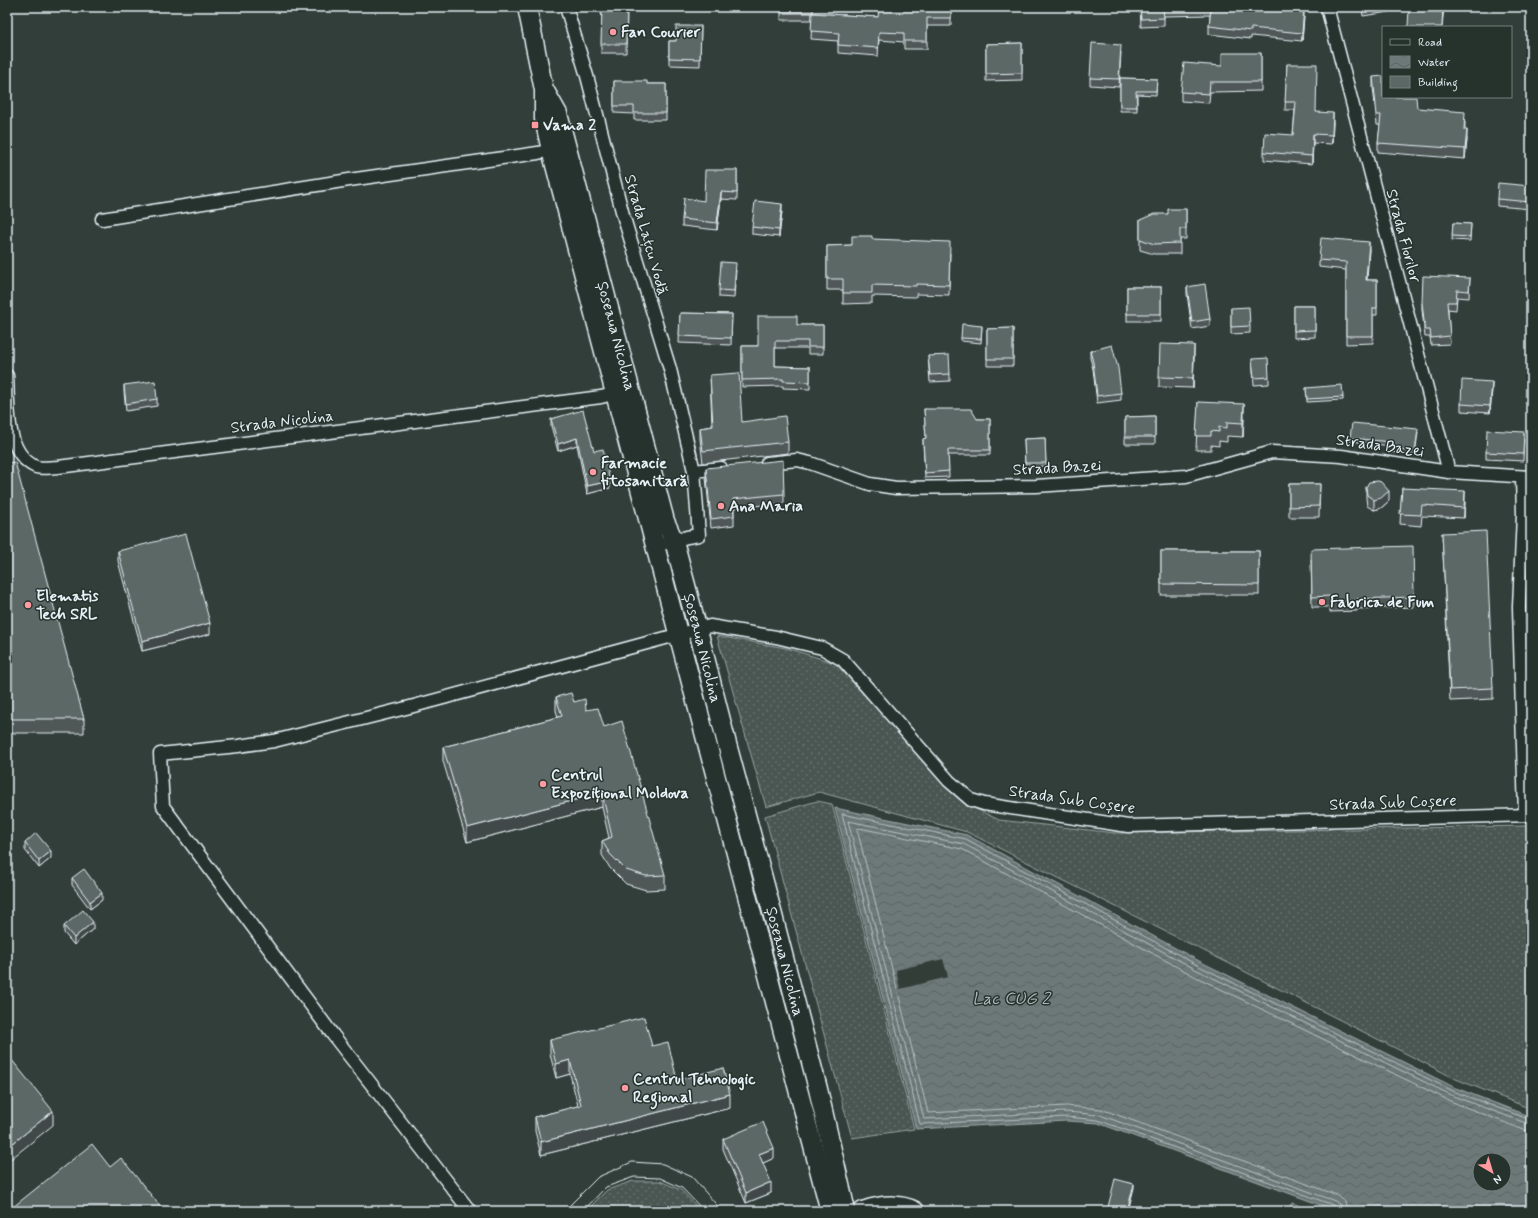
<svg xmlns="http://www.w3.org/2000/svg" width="1538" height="1218" viewBox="0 0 1538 1218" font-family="Mynerve,sans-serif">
<defs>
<pattern id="grass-dots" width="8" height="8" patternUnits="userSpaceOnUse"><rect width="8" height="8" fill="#495651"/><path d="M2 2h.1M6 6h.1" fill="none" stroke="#636f6b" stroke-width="1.8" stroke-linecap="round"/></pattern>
<pattern id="water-waves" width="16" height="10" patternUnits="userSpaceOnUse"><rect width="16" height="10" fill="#6d7978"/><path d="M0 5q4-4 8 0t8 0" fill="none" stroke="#5b6363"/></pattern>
</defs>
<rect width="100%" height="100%" fill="#323e39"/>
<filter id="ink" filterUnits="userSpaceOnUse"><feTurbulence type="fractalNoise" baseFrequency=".025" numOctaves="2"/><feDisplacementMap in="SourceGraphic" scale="8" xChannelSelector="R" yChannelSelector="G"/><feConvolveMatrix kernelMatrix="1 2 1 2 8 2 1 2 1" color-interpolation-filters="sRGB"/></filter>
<g filter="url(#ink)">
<g fill="url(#grass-dots)" stroke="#98a4a4">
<polygon points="717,636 786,648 835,663 964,803 999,820 1115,833 1531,826 1531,1109 1456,1079 1224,961 967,832 819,792 766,807"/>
<polygon points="817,801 832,804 914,1129 852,1138 765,816"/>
<polygon points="633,1181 660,1181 681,1190 701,1211 586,1211 607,1190"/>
<polygon points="1292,1203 1316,1211 1286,1211"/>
</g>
<path fill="url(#water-waves)" stroke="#9ea9ab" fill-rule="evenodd" d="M835,808L967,835L1201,962L1456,1088L1531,1117V1211H1337L1098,1123L1067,1121L916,1129ZM1480,1160H1504V1184H1480Z"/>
<polygon fill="#323e39" points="943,959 948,977 900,989 896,970"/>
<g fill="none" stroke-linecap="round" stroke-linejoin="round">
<g stroke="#b7c1c5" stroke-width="1">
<polyline points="1336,1211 1336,1208 1333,1205 1098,1120 1067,1117 920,1124 842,814 966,839 1199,966 1455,1092 1531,1120"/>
<polyline points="1341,1211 1340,1205 1335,1201 1100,1115 1066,1112 924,1119 848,821 964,844 1197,970 1453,1096 1531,1125"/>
<polyline points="1347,1211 1345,1201 1337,1195 1101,1109 1066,1106 928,1113 857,829 859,828 962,849 1194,976 1450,1101 1524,1130 1531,1131"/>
</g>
<g stroke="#e8f1f8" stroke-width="15">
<g id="street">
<polyline points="566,7 587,76 623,215 670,369 694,471 699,535 687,537 655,546"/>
<polyline points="1327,7 1449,472"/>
<polyline points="102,219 349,180 538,153 551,150"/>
<path d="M7,376C9,405 4,453 36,467C42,469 51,467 58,467L601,397L622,392"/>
<polyline points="767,463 797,460 810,463 870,484 896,488 1036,486 1186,476 1272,452 1341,456 1449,472 1531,477"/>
<polyline points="694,471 721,468"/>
<polyline points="1522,477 1523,514 1519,607 1525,815"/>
<polyline points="470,1211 333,1035 163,806 160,754 238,746 274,741 410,707 710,626 776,637 822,648 843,660 949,781 971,800 984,804 1128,826 1531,815"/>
</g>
</g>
<g stroke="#e8f1f8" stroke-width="21">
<g id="secondary">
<polyline points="527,7 544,90 544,119 551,150 830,1211"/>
<path id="s1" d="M545,91L558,114L665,521L674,541L698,630L727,744L770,904L818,1089L846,1211"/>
<path d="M863,1211C880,1205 899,1203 915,1211"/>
</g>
</g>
<use href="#street" stroke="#26332d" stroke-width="12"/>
<use href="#secondary" stroke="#26332d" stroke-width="18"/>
<g stroke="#e8f1f8" stroke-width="1">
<polyline points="568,1211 571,1204 598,1177 632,1162 663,1164 692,1177 722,1211"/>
<polyline points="583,1211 606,1187 634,1177 660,1178 682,1188 704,1211"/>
</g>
</g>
<g fill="#4f5957" stroke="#e8f1f8">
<polygon points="600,7 627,7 626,53 601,53 602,18"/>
<polygon points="781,7 813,13 878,17 951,7 951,26 927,26 927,49 904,49 904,42 879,40 878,56 838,53 838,41 811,39 812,20 781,20"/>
<polygon points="1140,7 1295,7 1304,16 1302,41 1251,36 1251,39 1209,34 1209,26 1210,15 1164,16 1164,26 1141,27"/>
<polygon points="1362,7 1389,7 1389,12 1363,16"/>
<polygon points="701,26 700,66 669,65 669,41 676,41"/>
<polygon points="1022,43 1022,80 986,81 986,44"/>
<polygon points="1121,52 1119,87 1090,85 1090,78"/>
<polygon points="1261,53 1261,91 1210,92 1209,103 1181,101 1181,92 1222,66"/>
<polygon points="1287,64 1316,112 1333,122 1332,144 1313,143 1312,164 1264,160 1264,152 1293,135 1295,110 1285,110"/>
<polygon points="1373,77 1417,108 1465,122 1465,130 1467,140 1465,159 1378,152 1378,143 1380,125 1377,125 1373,87"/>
<polygon points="1120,78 1157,79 1156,95 1137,94 1137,111 1120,111"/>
<polygon points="614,81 647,84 666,84 666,120 634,120 634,114 614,113"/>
<polygon points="737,170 737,200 721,199 717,230 682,226 682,219 704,201"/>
<polygon points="1531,186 1531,209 1497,206 1497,199"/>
<polygon points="1186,209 1186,239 1180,239 1180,254 1154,254 1140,250 1140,220 1168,214"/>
<polygon points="782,211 779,237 752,234 752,227"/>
<polygon points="1453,223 1471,224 1470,241 1452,240"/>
<polygon points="872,239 950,253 949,295 916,294 916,297 872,296 872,303 843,304 843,290 827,290 827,246 852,245"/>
<polygon points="1369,249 1367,280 1377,280 1377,315 1373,315 1373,343 1346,344 1346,270 1319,267 1319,260"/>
<polygon points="736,270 734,298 719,297 719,290"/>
<polygon points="1470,278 1469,298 1457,297 1456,310 1448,309 1450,344 1431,345 1430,337 1425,337 1422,310 1422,303"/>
<rect x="1127" y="287" width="34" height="34"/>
<polygon points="1187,287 1210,319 1210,326 1192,329 1187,294"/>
<polygon points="1294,306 1315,306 1315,337 1294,338"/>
<polygon points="1231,308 1250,326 1250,333 1231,334"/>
<polygon points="680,313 732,314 731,345 679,343"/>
<polygon points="797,325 823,325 823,354 808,354 808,348 775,348 775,366 810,367 810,389 783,388 783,386 742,387 742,346 758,346"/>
<polygon points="982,326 981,343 961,341 961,338"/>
<polygon points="1013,328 1013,366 987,366 987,329"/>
<polygon points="1090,351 1121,393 1121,400 1097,403 1093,369 1090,358"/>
<polygon points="928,356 950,374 950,381 930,382"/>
<polygon points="1194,356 1193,388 1159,387 1159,377"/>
<polygon points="1252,359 1269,377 1269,384 1254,385"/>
<polygon points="1531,364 1531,403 1526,403 1526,396"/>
<polygon points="710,375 742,422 788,442 788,453 703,463 700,439 700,428 712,426"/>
<polygon points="124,385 157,399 157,406 126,411 124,392"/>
<polygon points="1306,388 1343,397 1343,400 1307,402"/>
<polygon points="1492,389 1490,413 1461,411 1461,404"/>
<polygon points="1198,402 1244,418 1243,437 1227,436 1227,442 1219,441 1219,446 1211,445 1211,450 1196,450"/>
<polygon points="924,409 977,419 990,419 990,455 948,455 949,477 925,478 923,444 923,439 926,438"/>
<polygon points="1155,416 1155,444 1125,444 1125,417"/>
<polygon points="551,419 594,451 610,488 587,494 577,445 558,451 551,426"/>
<polygon points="1418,432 1415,455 1390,452 1391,446 1350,441 1350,438"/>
<polygon points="1045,438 1046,466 1025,467 1024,439"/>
<polygon points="1524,439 1523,461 1486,459 1486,452"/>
<polygon points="7,463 84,719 84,733 7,733"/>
<polygon points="706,468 784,494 784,503 734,508 734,525 711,528 706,477"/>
<polygon points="1289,484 1320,484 1319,517 1289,517"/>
<polygon points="1366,487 1389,501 1381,508 1374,510 1367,506 1366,498"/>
<polygon points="1402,488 1465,502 1464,518 1422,516 1421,526 1400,524"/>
<polygon points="1442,533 1493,688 1493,699 1450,701"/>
<polygon points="118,551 210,634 142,651 118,561"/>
<rect x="1161" y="551" width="98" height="44"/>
<polygon points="1311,559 1414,597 1414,607 1357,609 1357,611 1330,612 1330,607 1312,607"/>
<polygon points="1530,647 1531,647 1531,696 1530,667"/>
<polygon points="556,697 574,702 586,710 604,727 665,875 665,889 646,890 626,884 610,868 602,855 602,841 609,838 602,807 467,842 443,761 443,747 558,717 556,711"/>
<polygon points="25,843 51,858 39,868 25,850"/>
<polygon points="72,878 102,900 90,909 72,885"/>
<polygon points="64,926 93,929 74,945 64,933"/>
<polygon points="550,1040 652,1046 677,1080 730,1108 541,1155 535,1131 535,1117 578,1106 570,1074 556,1078 550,1054"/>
<polygon points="723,1139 774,1158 763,1163 771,1193 746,1203 723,1149"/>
</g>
<g fill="#404947" stroke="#e8f1f8">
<polygon points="1443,7 1444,7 1442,27"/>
<polygon points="1304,8 1304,16 1302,41 1302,33"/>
<polygon points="1333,113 1333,122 1332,144 1332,135"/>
<polygon points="1467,130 1467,140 1465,159 1465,149"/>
<polygon points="1313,134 1313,143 1312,164 1312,156"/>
<polygon points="721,192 721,199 717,230 717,223"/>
<polygon points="782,204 782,211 779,237 779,230"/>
<polygon points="1369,242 1369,249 1366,287 1366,280"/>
<polygon points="1194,345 1194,356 1193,388 1193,378"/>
<polygon points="1492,382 1492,389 1490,413 1490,406"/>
<polygon points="1244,404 1244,418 1243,437 1243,423"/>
<polygon points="577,438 577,445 558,451 558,444"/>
<polygon points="610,481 610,488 587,494 587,486"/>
<polygon points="1389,491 1389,501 1381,508 1374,510 1374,500"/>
<polygon points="1465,491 1465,502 1464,518 1464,508"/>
<polygon points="210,623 210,634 142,651 142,641"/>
<polygon points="602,793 602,807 467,842 467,828"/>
<polygon points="51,851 51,858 39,868 39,861"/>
<polygon points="102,893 102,900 90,909 90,902"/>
<polygon points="93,922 93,929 74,945 74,938"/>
<polygon points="570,1060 570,1074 556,1078 556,1064"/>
<polygon points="730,1094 730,1108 541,1155 541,1142"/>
<polygon points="53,1111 53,1125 7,1162 7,1148"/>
<polygon points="774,1148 774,1158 759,1165 759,1154"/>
<polygon points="771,1182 771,1193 746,1203 746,1193"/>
<polygon points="1134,1184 1134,1188 1128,1211 1127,1211"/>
</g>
<g fill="#5c6865" stroke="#e8f1f8">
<polygon points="602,7 627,7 626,44 601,44"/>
<rect x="781" y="7" width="32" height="6"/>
<polygon points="879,7 951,7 951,18 927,18 927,41 904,41 904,33 879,32 878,48 838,45 839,33 811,31 812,13 878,17"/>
<polygon points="1140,7 1295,7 1304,8 1302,33 1251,28 1251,31 1209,26 1211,8 1163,9 1164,18 1141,19"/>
<polygon points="1363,7 1374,7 1363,9"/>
<polygon points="1409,7 1443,7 1442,27 1408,27"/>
<polygon points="676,26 701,26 700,59 669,58 669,41 676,41"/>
<polygon points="1022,43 1022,73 986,74 986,44"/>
<polygon points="1092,43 1121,45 1119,79 1090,78"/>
<polygon points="1222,53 1261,53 1261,82 1210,82 1209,94 1181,92 1184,63 1222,66"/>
<polygon points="1287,64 1317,64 1316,112 1333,113 1332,135 1313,134 1312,156 1264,152 1265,133 1293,135 1296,102 1285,102"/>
<polygon points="1383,76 1383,97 1416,97 1417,108 1465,112 1464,130 1467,130 1465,149 1378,143 1381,115 1377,115 1373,77"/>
<polygon points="1120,78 1157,79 1156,91 1136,91 1137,107 1120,107"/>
<polygon points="614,81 647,81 647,84 666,84 666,113 634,113 634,106 614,106"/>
<polygon points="705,170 737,170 737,193 721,192 717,223 682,219 684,198 704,201"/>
<polygon points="1498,183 1531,186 1531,202 1497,199"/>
<polygon points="755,201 782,204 779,230 752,227"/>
<polygon points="1168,209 1186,209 1186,229 1180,229 1180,243 1154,244 1140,239 1140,220 1154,214 1168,214"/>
<polygon points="1453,223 1471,224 1470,237 1452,236"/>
<polygon points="852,236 872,236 872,239 950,242 949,285 916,284 916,286 872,285 872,293 843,293 843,279 827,279 827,246 852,245"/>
<polygon points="1321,238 1369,242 1366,280 1377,280 1377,308 1373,308 1373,336 1346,336 1346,262 1319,260"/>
<polygon points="721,262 736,263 734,291 719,290"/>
<polygon points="1423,276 1470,278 1469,291 1457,290 1456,302 1447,302 1450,336 1431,338 1430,330 1425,330 1422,303"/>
<polygon points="1205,284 1210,319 1192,322 1187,287"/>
<rect x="1127" y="287" width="34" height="27"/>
<polygon points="1294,306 1315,306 1315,330 1294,331"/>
<polygon points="1249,307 1250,326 1231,327 1231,308"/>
<polygon points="680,313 732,314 731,338 679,336"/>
<polygon points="758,316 797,316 797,325 823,325 823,347 808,347 808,341 775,341 775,366 810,367 810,382 783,381 783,379 742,380 742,346 758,346"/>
<polygon points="962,324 982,326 981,339 961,338"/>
<polygon points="1013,328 1013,359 987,359 987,329"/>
<polygon points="1160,344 1194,345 1193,378 1159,377"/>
<polygon points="1112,345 1118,368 1121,393 1097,396 1093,362 1090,351"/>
<polygon points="949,355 950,374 930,375 928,356"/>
<polygon points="1268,358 1269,377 1254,378 1252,359"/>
<polygon points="1527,364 1531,364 1531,396 1526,396"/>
<polygon points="739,373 742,422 785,416 788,442 703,451 700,428 713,426 710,375"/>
<polygon points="1462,380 1492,382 1490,406 1461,404"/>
<polygon points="155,381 157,399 126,404 124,385"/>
<polygon points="1342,385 1343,397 1307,399 1306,388"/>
<polygon points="1198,402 1244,404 1243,423 1227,422 1227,428 1219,427 1219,432 1211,431 1211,436 1196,436"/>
<polygon points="924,409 971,409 977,419 990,419 990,450 948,450 949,471 925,473 923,439 926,438"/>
<polygon points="583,410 594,451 603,449 610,481 587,486 577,438 558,444 551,419"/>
<polygon points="1155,416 1155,437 1125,437 1125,417"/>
<polygon points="1352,423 1418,429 1415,452 1390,449 1391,442 1350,438"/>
<polygon points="1487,430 1524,432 1523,454 1486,452"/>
<polygon points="1045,438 1046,463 1025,463 1024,439"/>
<polygon points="783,460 784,494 733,499 734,516 711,519 706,468"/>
<polygon points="15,462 84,719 7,719 7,463"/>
<polygon points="1378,481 1381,482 1389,491 1381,498 1374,500 1367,495 1366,487 1369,482"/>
<polygon points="1289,484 1320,484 1319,506 1289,507"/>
<polygon points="1402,488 1465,491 1464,508 1422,505 1421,515 1400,514"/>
<polygon points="1486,531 1493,688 1450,690 1442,533"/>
<polygon points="186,534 210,623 142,641 118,551"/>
<polygon points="1413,546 1414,597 1357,599 1357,601 1330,602 1330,596 1312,597 1311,549"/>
<polygon points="1161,551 1259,551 1259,585 1161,584"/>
<polygon points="1530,647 1531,647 1531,676"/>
<polygon points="571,693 574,702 585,699 586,710 598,708 604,727 622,721 665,875 646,876 626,870 610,854 602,841 612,837 602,793 467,828 443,747 562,716 556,697"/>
<polygon points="36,833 51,851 39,861 25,843"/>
<polygon points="84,869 102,893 90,902 72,878"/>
<polygon points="83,910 93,922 74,938 64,926"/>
<polygon points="644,1017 652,1046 668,1042 677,1080 723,1068 730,1094 541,1142 535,1117 581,1105 570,1060 556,1064 550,1040"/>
<polygon points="7,1054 53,1111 7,1148"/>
<polygon points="763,1122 774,1148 759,1154 771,1182 746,1193 723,1139"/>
<polygon points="92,1144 110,1167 121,1158 164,1211 8,1211"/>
<polygon points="1115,1179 1134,1184 1127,1211 1107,1211"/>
</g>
</g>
<g fill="#ff9aa2" stroke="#26332d" stroke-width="1.5">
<circle cx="613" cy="32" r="4"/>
<rect x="531" y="121" width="8" height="8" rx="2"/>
<circle cx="593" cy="472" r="4"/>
<circle cx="721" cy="506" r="4"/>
<circle cx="1322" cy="602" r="4"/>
<circle cx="28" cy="605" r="4"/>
<circle cx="543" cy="784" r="4"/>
<circle cx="625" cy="1088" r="4"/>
</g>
<g text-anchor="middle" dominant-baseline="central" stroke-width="3" stroke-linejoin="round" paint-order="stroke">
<g font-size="16" font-weight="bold" fill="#e8f1f8" stroke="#26332d" text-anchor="start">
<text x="621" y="32">Fan Courier</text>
<text x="543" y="125">Vama 2</text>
<text x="601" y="463">Farmacie<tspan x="601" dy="18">fitosanitară</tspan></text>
<text x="729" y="506">Ana Maria</text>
<text x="36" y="596">Elematis<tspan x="36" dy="18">Tech SRL</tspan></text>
<text x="1330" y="602">Fabrica de Fum</text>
<text x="551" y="775">Centrul<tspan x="551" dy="18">Expozițional Moldova</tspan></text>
<text x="633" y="1079">Centrul Tehnologic<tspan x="633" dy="18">Regional</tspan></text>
</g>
<g font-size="16" fill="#e8f1f8" stroke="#26332d">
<text transform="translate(646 235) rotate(74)">Strada Lațcu Vodă</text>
<text transform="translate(1403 236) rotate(75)">Strada Florilor</text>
<text stroke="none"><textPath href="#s1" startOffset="256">Șoseaua Nicolina</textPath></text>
<text transform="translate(282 422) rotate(-7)">Strada Nicolina</text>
<text transform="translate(1380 446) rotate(8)">Strada Bazei</text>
<text transform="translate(1057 468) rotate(-3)">Strada Bazei</text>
<text stroke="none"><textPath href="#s1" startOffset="580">Șoseaua Nicolina</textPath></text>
<text transform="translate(1072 800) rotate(8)">Strada Sub Coșere</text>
<text transform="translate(1393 803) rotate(-2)">Strada Sub Coșere</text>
<text stroke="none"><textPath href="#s1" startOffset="904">Șoseaua Nicolina</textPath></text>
</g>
<g font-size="17" font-style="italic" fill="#b1bbbe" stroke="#26332d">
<text x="1011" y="999">Lac CUG 2</text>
</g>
</g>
<rect width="1538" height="1218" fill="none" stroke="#26332d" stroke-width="24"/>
<rect x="12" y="12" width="1514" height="1194" fill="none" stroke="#e8f1f8" stroke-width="1.5" filter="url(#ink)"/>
<rect x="1382" y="26" width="130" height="72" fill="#26332d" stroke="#747f7e"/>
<rect x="1390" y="39" width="20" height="6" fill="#26332d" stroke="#747f7e"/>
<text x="1418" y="46" font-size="12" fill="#e8f1f8">Road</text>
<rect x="1390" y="56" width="20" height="12" fill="url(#water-waves)" stroke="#747f7e"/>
<text x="1418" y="66" font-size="12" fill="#e8f1f8">Water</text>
<rect x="1390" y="76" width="20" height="12" fill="#5c6865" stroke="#747f7e"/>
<text x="1418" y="86" font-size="12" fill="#e8f1f8">Building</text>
<g transform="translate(1492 1172) rotate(142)"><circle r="19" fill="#26332d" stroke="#747f7e"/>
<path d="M0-3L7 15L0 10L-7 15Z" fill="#ff9aa2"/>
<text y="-6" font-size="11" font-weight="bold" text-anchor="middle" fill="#e8f1f8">N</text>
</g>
</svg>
